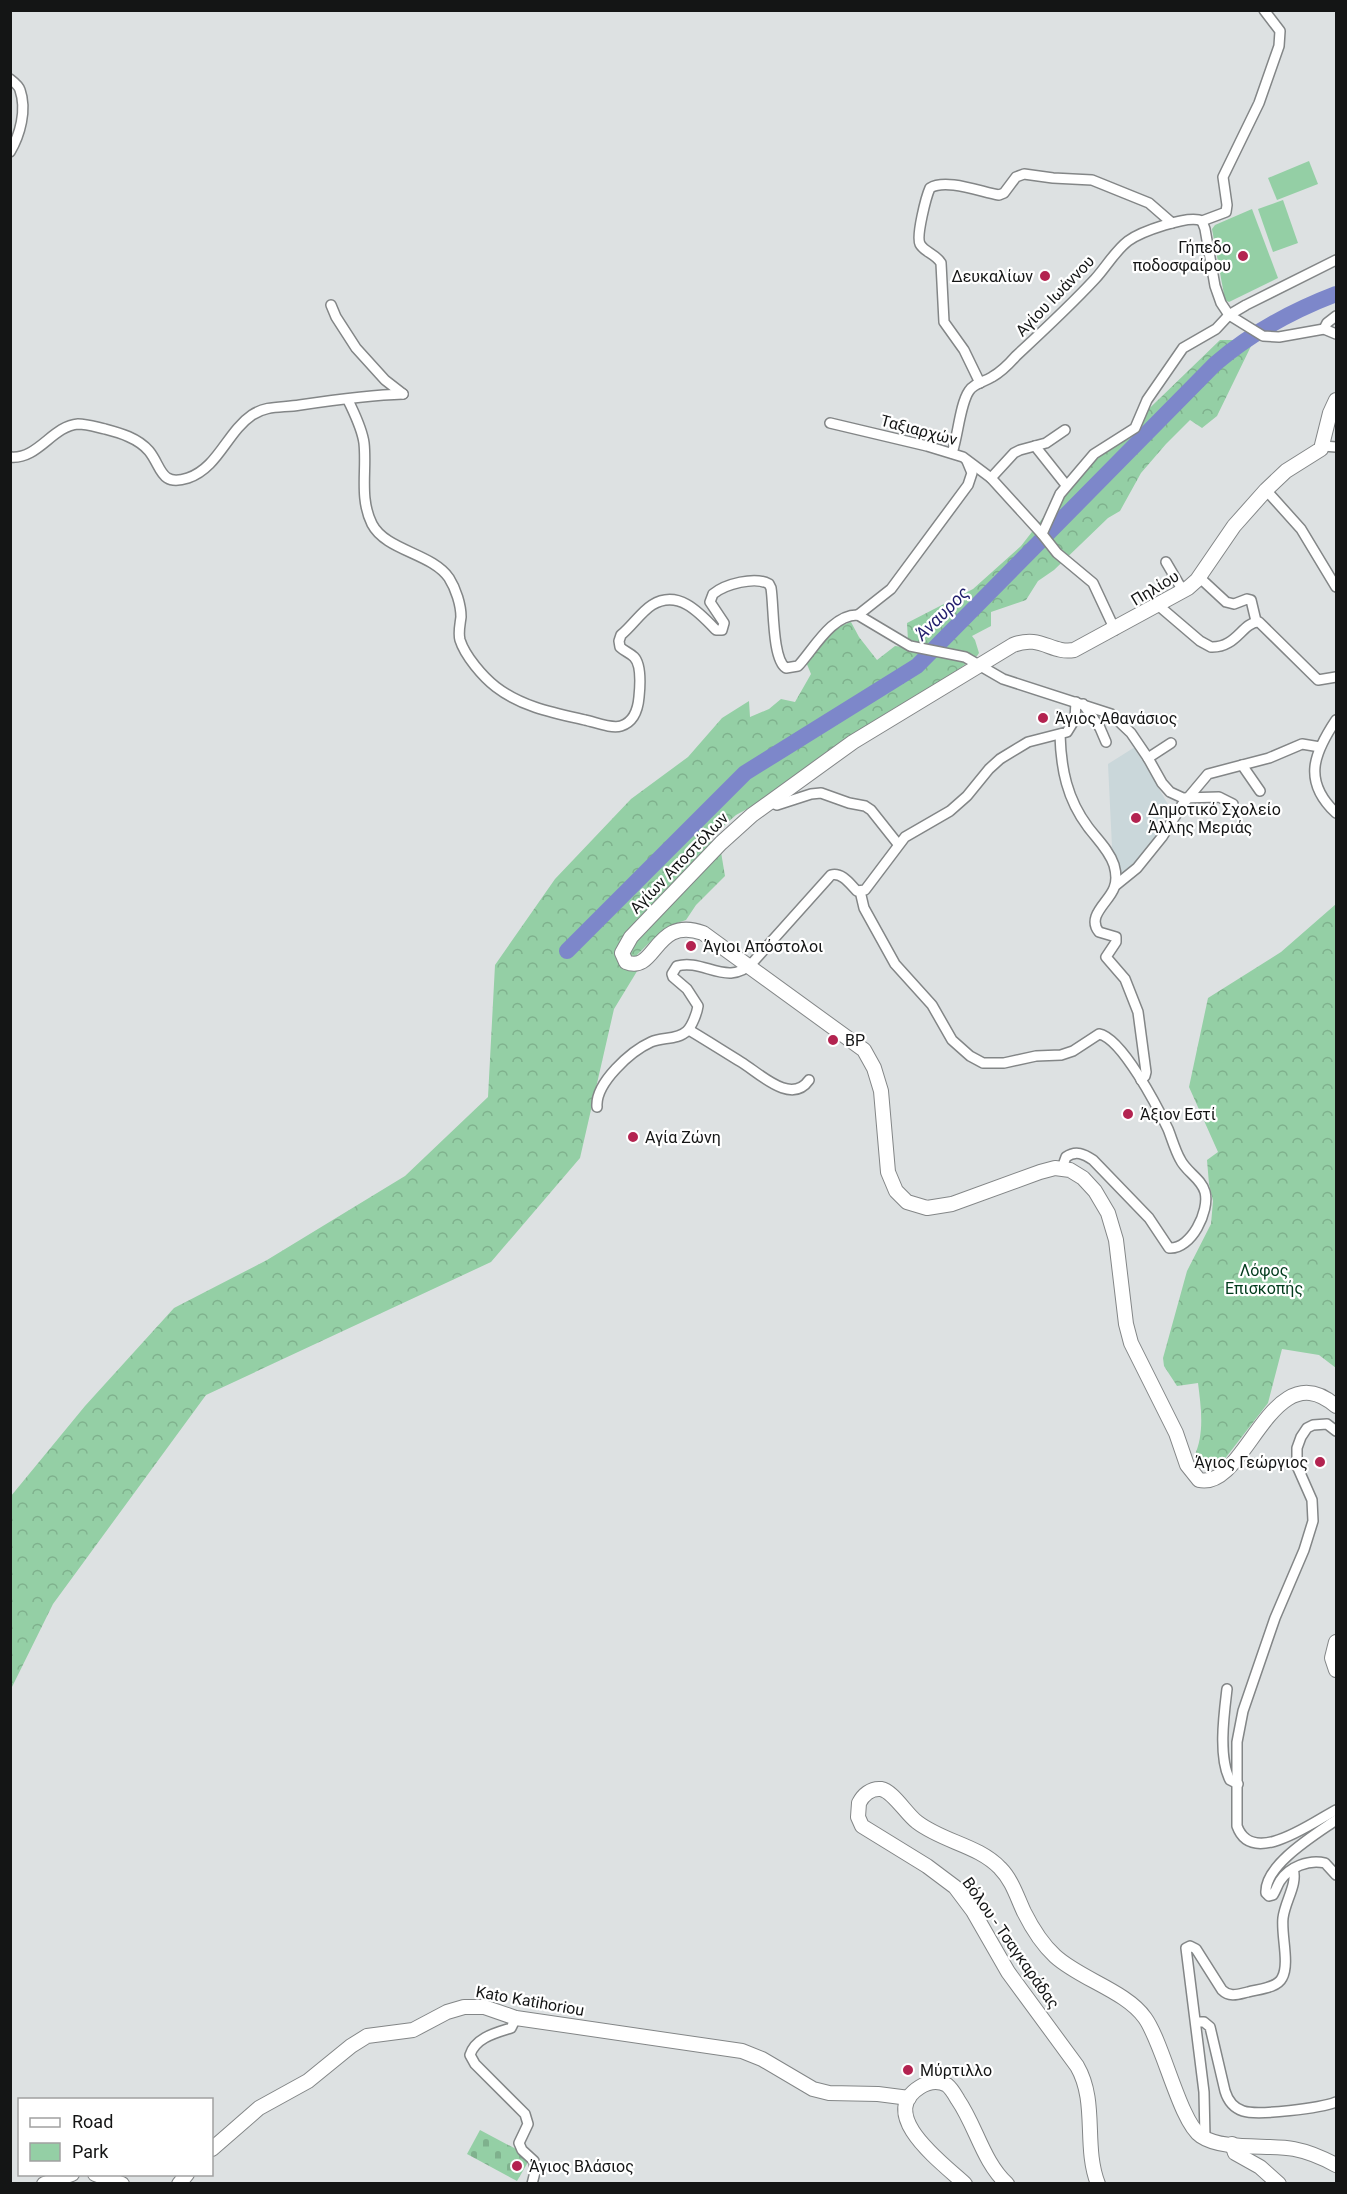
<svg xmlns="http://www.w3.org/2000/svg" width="1347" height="2194" viewBox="0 0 1347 2194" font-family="Roboto,sans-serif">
<defs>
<pattern id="forest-crowns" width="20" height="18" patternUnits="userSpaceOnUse" patternTransform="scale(1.5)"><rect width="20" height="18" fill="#94cfa5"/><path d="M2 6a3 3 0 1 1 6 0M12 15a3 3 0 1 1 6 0" fill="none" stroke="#7fb18d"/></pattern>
<pattern id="cemetery-stones" width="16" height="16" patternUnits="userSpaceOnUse" patternTransform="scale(1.5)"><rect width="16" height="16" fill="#94cfa5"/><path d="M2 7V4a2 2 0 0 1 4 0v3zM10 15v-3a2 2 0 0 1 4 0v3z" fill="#7fb18d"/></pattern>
</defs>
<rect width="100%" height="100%" fill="#dde1e2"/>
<polygon fill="#cad7da" points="1135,747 1170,808 1153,828 1157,835 1136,863 1122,873 1114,858 1112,847 1108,764"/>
<g fill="#94cfa5">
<polygon points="1309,161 1318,184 1277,200 1268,178"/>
<polygon points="1283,200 1298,243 1273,252 1258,209"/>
<polygon points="1252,209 1278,278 1229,302 1225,300 1212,229 1215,225"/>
</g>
<g fill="url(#forest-crowns)">
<path d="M1220,340H1254L1217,416L1202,428L1190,420L1166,444L1141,473L1120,511L1108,518L1054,570L1038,581L1026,600L991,612V626L972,636L975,640L979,653L977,656L928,691L896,707L871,723L767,798L736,815L709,839L721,852L725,876L696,905L686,920C665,926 652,940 637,955L639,968L614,1009L580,1158L491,1262L206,1395L53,1604L11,1689V1496L85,1406L174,1308L267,1260L405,1176L488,1097L495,965L555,879L631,799L688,757L722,718L749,701L750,717L769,709L781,699L795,702L811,674L806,662C819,646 831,628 851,622L859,637L877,660L895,646L903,647L908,641L907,623L973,589L1021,546L1063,492Z"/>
<path d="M1336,904V1368L1319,1355L1282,1349L1268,1403L1220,1465L1208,1467L1194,1457C1205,1433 1201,1408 1198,1383L1177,1386L1164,1366L1163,1358L1187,1271L1211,1224L1213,1201L1209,1184L1207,1160L1218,1152L1189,1087L1208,998L1281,952Z"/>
</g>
<polygon fill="url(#cemetery-stones)" points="480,2130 531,2157 517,2181 467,2154"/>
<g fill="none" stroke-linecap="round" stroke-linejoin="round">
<path stroke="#7d87ca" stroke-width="16" d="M567,951L745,773L917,666L1215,364C1250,334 1294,310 1336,294"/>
<g stroke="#838687" stroke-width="12">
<g id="street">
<path d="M10,79C14,82 19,86 20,90C27,110 20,135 10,152"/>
<polyline points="1202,221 1205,229 1215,286 1221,303 1229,315 1263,336 1279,337 1324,329 1336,334"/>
<polyline points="331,305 336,317 356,348 385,380 403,394"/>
<polyline points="1324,329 1327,323 1336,316"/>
<path d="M980,383L964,350L944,322L941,263C936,254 924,252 920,244C916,236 926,197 930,188C946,178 981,192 999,195L1004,193L1016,177L1024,174L1053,178L1092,180L1149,203L1172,223"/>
<path d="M348,400C354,413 362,428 364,443C367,470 359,498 372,524C386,551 432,553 449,578C456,589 461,605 461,617C460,625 458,633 460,640C465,656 483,677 496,687C522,707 554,713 585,720C595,722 611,729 621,726C634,722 638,709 639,697C640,687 642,665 634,657C630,653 624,651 620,647L619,641L621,635C632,626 641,612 652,605C678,589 699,612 716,630H722L724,623L710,602L713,594C725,584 755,576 769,584L771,588C774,606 772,659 786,668L798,666C813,650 832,614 858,615L910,646L965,657L1003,679L1111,714L1131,733L1148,758L1162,783L1170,792L1183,798L1219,797L1233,804"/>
<polyline points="830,423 927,446 963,457 991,478 1042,534"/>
<polyline points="1035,446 1066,485"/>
<polyline points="1323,446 1336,447"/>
<path d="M952,453C958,436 960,404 969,391C974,383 984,382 992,377C1001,372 1009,364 1016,356C1043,331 1070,306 1095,279C1106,267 1115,251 1128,241C1140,232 1189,214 1202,221L1226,212L1227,205L1223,177L1259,103L1279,46L1280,31L1264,10"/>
<path d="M10,457C38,460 52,426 78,424C87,424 96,427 105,429C120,433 138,438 149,451C162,467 160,487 188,478C218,468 227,432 252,415C267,405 282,408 300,405C334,400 368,395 403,394"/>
<polyline points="991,478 1014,453 1020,450 1046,443 1065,430"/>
<polyline points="1266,490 1301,529 1336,587"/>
<polyline points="1166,562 1183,591"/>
<polyline points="1199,577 1226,602 1234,604 1247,599 1251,600 1256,621"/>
<path d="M1159,606L1200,641L1211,647C1237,648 1242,622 1259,622L1318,680L1336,677"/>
<polyline points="858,615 891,589 968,485 972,473 967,461"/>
<polyline points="1115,630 1093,583 1057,553 1042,534 1060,494 1094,454 1135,428 1147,400 1183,348 1216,329 1229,315 1246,305 1336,260"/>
<polyline points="1083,704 1100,728 1106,742"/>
<path d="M1336,720C1314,753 1302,781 1336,813"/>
<path d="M1060,735C1061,769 1067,799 1088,827C1097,839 1109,850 1114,865C1116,872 1117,881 1114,888C1109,902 1086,916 1099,932L1116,937V942L1106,957L1125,979L1138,1012L1146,1072L1145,1076L1141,1080"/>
<polyline points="1148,758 1171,743"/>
<polyline points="1242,765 1260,791"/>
<polyline points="770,802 777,805 811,794 821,793 849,803 865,806 871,810 898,844"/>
<polyline points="1116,885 1137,868 1162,837 1182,805 1208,774 1269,758 1302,744 1320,747"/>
<path d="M860,891L864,908L895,964L932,1005L952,1040L970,1056L983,1063H1004L1036,1056L1061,1055L1073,1051L1099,1034C1122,1038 1158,1108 1168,1129C1172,1139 1175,1150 1180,1159C1186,1172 1201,1178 1205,1192C1210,1211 1191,1250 1169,1248L1149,1218L1093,1160C1084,1154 1076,1150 1066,1157L1062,1168"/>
<path d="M689,1030C706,1040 723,1051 741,1062C758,1072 791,1106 809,1080"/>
<path d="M597,1107C595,1083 631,1051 651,1042C662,1037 678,1040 687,1031C692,1026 697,1013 698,1006L687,989L673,977L672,974L677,966C704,958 728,989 754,961L831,875C842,872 850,884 857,891L865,890L905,837L950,811L967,796L989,769L1000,759L1028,742L1067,732L1075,719L1076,702"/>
<path d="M1336,1431L1327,1424L1313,1425L1307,1428L1301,1437L1297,1448V1466L1312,1500L1313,1521L1304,1550L1275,1618L1243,1711L1237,1742V1826C1252,1868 1313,1822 1336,1810"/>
<path d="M1227,1689C1224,1714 1218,1757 1230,1780L1238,1784"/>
<path d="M1336,1820C1316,1834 1264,1865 1266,1893L1269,1896L1273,1895C1276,1890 1277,1886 1280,1881C1289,1867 1309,1859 1325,1863L1336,1875"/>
<path d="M516,2018L511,2028C495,2033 475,2038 470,2055L475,2064L525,2114L528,2124L519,2143L522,2150L534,2161L535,2172L532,2184"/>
<path d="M1196,2022H1204L1210,2027L1225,2091C1228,2101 1234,2108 1243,2111C1258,2116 1321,2108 1336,2102"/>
<path d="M1205,2138L1204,2092L1186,1948L1190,1946L1196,1949L1222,1990C1230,1998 1239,1994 1248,1992C1259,1989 1277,1988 1282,1978C1290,1964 1281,1935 1283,1918C1285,1901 1298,1884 1293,1869"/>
</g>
</g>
<g stroke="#838687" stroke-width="16">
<g id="secondary">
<path d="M1336,400L1330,413L1321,449L1286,471L1266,490L1234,526L1197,580L1188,588L1074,650C1051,654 1041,634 1013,645L853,742L752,815L721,843L631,937L622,953L626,962C656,975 654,915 703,933L864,1050L874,1068L881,1091L888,1172L896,1191L907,1202L927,1208L952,1204L1040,1172L1055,1168L1070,1170L1083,1178L1095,1191L1108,1213L1116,1240L1126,1324L1131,1343L1176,1433L1187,1465L1199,1480C1246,1491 1271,1350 1336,1406"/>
<polyline points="1336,1642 1332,1658 1336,1670"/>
<polyline points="1232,2144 1235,2153 1260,2167 1279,2184"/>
<polyline points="212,2149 259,2108 308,2081 351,2046 367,2036 413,2030 447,2012 464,2007 484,2007 516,2018 742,2051 762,2059 813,2089 829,2093 878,2094 909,2098"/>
<polyline points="95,2174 122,2184"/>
<polyline points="44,2184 72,2174"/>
<polyline points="179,2184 187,2174"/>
<path d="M965,2184C945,2165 875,2115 920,2087C928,2082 938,2080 947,2085C952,2089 955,2095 958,2100C976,2126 983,2162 1007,2184"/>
<path d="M1098,2184C1083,2146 1098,2102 1077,2066L1008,1972L973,1911L955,1887L927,1866L862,1826L858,1817L859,1803C863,1795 871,1788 881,1789C893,1791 907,1815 917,1822C943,1842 978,1845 1000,1868C1012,1880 1017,1897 1024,1912C1032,1928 1042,1944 1055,1956C1080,1979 1126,1991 1145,2018C1163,2043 1180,2122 1201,2136C1223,2151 1268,2144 1294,2149C1310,2152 1323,2158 1336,2165"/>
</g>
</g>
<use href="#street" stroke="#fff" stroke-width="9"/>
<use href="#secondary" stroke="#fff" stroke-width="14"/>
</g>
<g fill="#b32350" stroke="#fff" stroke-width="2">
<circle cx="1243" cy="256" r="6"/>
<circle cx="1045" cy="276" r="6"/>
<circle cx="1043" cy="718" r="6"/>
<circle cx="1136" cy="818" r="6"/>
<circle cx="691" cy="946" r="6"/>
<circle cx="833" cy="1040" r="6"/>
<circle cx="1128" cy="1114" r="6"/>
<circle cx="633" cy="1137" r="6"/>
<circle cx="1320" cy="1462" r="6"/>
<circle cx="908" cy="2070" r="6"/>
<circle cx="517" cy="2166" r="6"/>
</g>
<g text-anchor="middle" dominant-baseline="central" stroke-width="4.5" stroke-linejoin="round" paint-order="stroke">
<g font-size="16" fill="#141515" stroke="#fff" text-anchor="start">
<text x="1231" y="247" text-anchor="end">Γήπεδο<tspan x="1231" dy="18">ποδοσφαίρου</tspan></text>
<text x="1033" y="276" text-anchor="end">Δευκαλίων</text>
<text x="1055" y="718">Άγιος Αθανάσιος</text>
<text x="1148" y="809">Δημοτικό Σχολείο<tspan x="1148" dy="18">Άλλης Μεριάς</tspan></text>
<text x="703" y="946">Άγιοι Απόστολοι</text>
<text x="845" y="1040">BP</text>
<text x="1140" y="1114">Άξιον Εστί</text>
<text x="645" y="1137">Αγία Ζώνη</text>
<text x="1308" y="1462" text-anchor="end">Άγιος Γεώργιος</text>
<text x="920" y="2070">Μύρτιλλο</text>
<text x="529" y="2166">Άγιος Βλάσιος</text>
</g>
<g font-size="16" fill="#141515" stroke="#fff">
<text transform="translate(1055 296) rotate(-46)">Αγίου Ιωάννου</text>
<text transform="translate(919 430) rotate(15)">Ταξιαρχών</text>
<text transform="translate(1155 588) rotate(-31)">Πηλίου</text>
<text transform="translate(679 863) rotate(-46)">Αγίων Αποστόλων</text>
<text transform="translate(1011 1943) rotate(55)">Βόλου - Τσαγκαράδας</text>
<text transform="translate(530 2001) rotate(10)">Kato Katihoriou</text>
</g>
<g font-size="16" fill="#013b1c" stroke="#fff">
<text x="1264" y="1270">Λόφος<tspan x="1264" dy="18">Επισκοπής</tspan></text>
</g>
<g font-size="18" font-style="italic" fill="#211e6c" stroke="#fff">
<text transform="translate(942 613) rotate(-45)">Άναυρος</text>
</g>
</g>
<rect width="1347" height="2194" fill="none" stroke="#141515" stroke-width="24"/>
<rect x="18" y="2098" width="195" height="78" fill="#ffffff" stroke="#a1a1a1" stroke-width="1.5"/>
<rect x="30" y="2118" width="30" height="9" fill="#ffffff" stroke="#a1a1a1" stroke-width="1.5"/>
<text x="72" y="2128" font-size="18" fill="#141515">Road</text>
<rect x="30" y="2143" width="30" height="18" fill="#94cfa5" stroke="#a1a1a1" stroke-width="1.5"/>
<text x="72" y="2158" font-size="18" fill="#141515">Park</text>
</svg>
